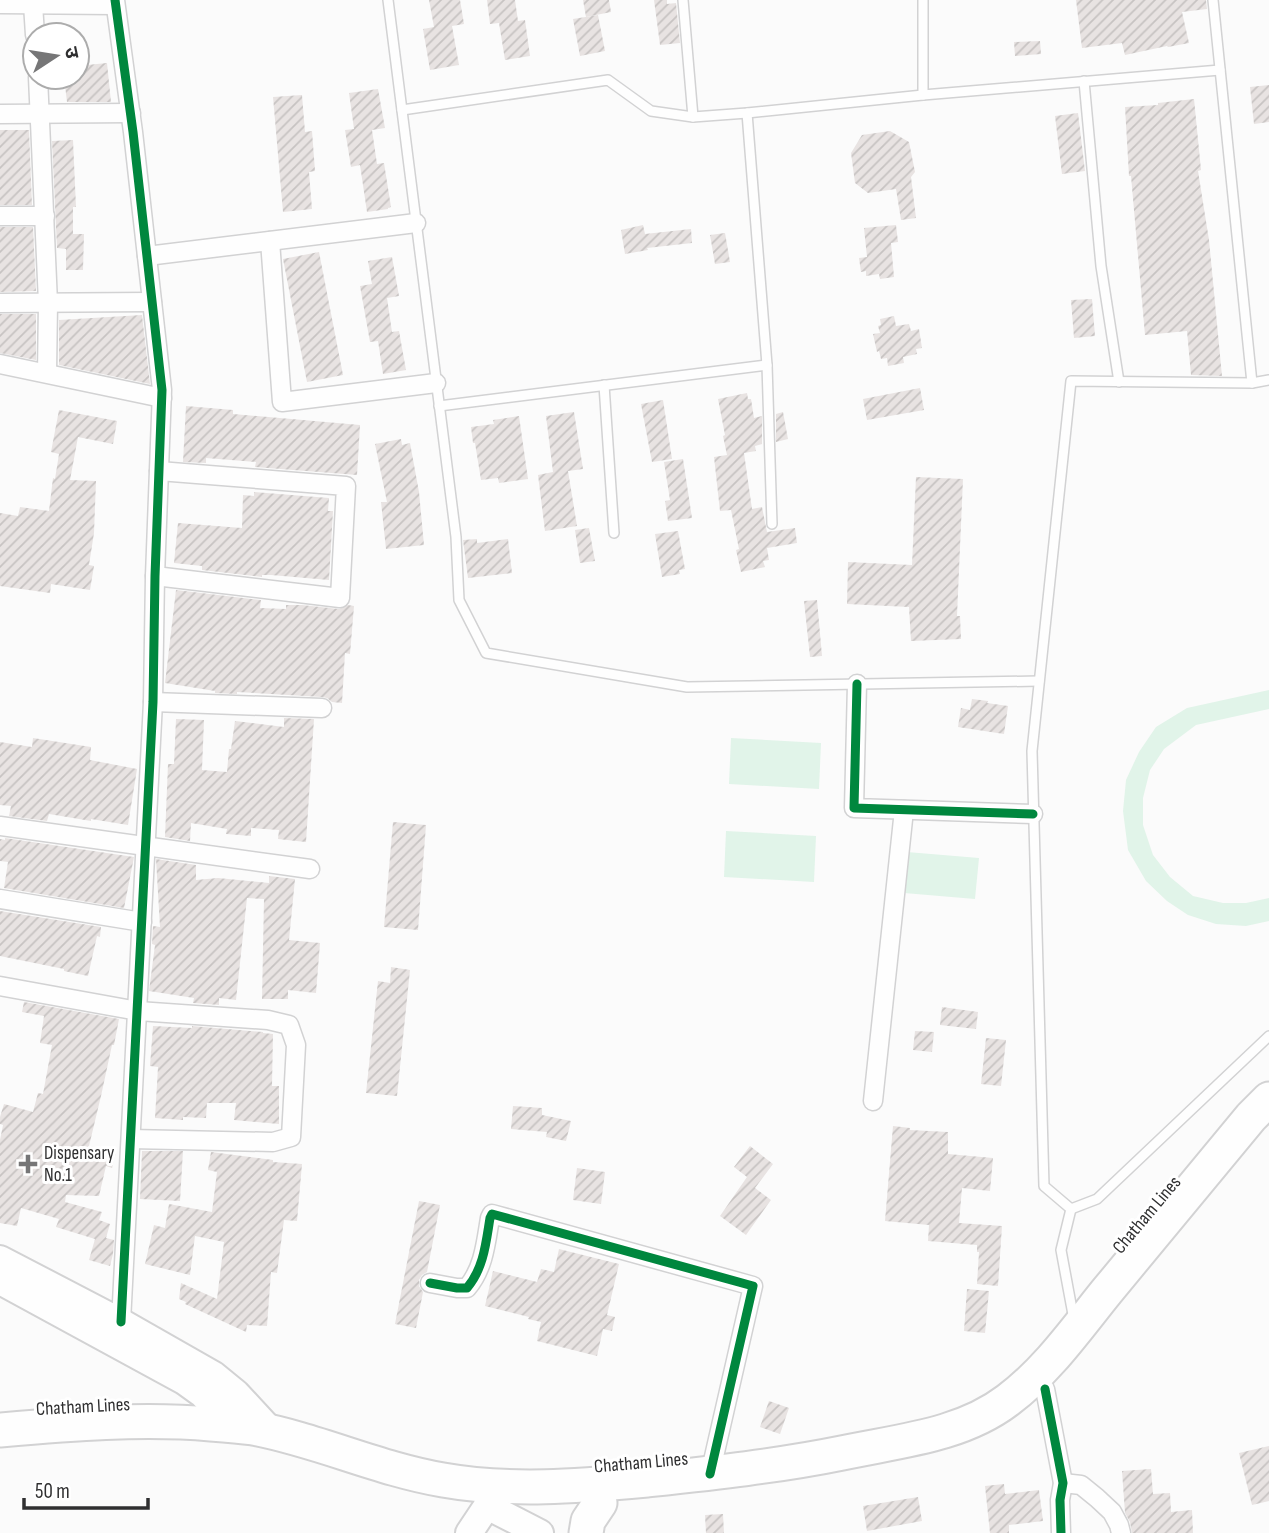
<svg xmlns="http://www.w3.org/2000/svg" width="1269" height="1533" viewBox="0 0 1269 1533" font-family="'Sofia Sans Condensed','Noto Sans Devanagari',sans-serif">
<defs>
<pattern id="building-hatch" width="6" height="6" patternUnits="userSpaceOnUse" patternTransform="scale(1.75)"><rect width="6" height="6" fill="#e8e3e2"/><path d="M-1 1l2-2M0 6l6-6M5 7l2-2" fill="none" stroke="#c7c3c2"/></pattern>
</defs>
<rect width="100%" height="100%" fill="#fbfbfb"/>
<g fill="#e1f4e9">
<polygon points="1269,690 1269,709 1196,725 1164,749 1150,770 1143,798 1143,825 1153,855 1170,877 1193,896 1223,903 1246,903 1269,898 1269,921 1246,926 1216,924 1188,915 1167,901 1146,881 1128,850 1123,811 1126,780 1139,752 1156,727 1187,708"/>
<polygon points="731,738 821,743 819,789 729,784"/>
<polygon points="726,831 816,836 814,882 724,877"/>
<polygon points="907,852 979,858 975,899 904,893"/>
</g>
<g fill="url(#building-hatch)">
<polygon points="429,0 460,0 464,24 452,26 459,65 430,70 423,29 434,27"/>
<polygon points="487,0 515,0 518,21 525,20 530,56 505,60 499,23 490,24"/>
<polygon points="583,0 609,0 611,12 586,17"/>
<polygon points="654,0 667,0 667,4 676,3 680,43 660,45"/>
<polygon points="1076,0 1206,0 1207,9 1182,12 1189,43 1168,47 1167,46 1125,55 1122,43 1082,48"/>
<polygon points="598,15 605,51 580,56 573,19"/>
<polygon points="1040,41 1041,54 1015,56 1014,42"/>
<polygon points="107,63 111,102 67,102 64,77 77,77 77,66"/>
<polygon points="1269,85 1269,122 1254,124 1250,87"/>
<polygon points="378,89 385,128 372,130 377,164 384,163 391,207 388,208 388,209 367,212 360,165 351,167 345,130 354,129 349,93"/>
<polygon points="302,95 305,132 312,131 315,171 309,172 312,209 283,212 273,97"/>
<polygon points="1194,99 1201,170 1198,171 1209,240 1222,376 1191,375 1187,331 1145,335 1131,176 1129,176 1125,107 1158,105 1158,103"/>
<polygon points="1078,113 1085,171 1062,174 1055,116"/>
<polygon points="0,130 29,130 32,205 0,205"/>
<polygon points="890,131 909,142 915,172 911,177 916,218 901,220 896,189 868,193 855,183 851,153 862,135"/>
<polygon points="73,140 76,207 73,207 73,234 84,234 83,270 66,270 66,249 57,248 52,141"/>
<polygon points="643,225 645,234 691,229 692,243 647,248 648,250 625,254 621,230"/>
<polygon points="896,225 898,242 891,243 894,277 880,279 879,274 866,276 866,271 861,272 859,258 867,257 864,228"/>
<polygon points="0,227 33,227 36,291 0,292"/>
<polygon points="725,233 730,262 715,264 710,235"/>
<polygon points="319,252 343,375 307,382 283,259"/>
<polygon points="392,257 399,296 387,298 392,332 399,331 406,370 383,374 378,341 370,342 360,286 372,284 368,261"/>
<polygon points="1092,299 1095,336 1074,338 1071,300"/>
<polygon points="0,314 36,314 36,360 0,353"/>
<polygon points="142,315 150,384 59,365 59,320"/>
<polygon points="894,316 896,326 909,324 911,331 919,329 922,348 916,349 917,354 903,357 904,363 888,366 887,358 881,359 879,351 877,352 873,334 880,333 878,326 881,325 880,319"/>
<polygon points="920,388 924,410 867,420 863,399"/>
<polygon points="747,393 748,399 751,399 754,418 762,416 762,444 755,446 756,451 744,453 752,509 762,507 767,532 795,528 797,543 767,548 769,560 763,561 765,567 741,572 736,550 739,549 731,510 720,511 714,457 727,455 723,436 725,435 718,399"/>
<polygon points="663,400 672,459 652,462 641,404"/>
<polygon points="186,406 233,410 233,414 360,425 357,475 255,467 256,462 206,458 206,463 183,462"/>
<polygon points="59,410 117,421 113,444 78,437 70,480 96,481 94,533 89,565 94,566 90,590 51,584 50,593 0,586 0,513 18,516 20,507 49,511 53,478 55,479 59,454 51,452"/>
<polygon points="574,412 583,469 568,471 577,526 545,531 538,475 553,472 546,416"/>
<polygon points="783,412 788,439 776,442 776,414"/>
<polygon points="519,416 528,479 499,483 498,478 481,480 475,443 473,443 471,427 494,424 493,420"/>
<polygon points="401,439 402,445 410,443 419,492 424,545 386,549 381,502 387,502 375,444"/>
<polygon points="683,459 692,518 668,521 665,501 670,500 664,462"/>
<polygon points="916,477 963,479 957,616 960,616 961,639 911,641 909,607 847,604 848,562 912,565"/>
<polygon points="254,492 329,498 328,511 333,511 329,580 271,575 262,575 262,577 202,570 202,566 174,563 178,523 242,528 243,495 254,496"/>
<polygon points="589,528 595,561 580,563 575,530"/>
<polygon points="678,531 685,569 679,570 680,574 662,577 655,534"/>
<polygon points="477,539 477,543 508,539 512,573 468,578 463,540"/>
<polygon points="176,590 261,600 260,608 286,609 286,605 302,605 339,609 348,605 354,606 350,654 345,653 342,703 332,702 327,698 322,697 237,692 237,694 215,693 215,691 165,683"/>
<polygon points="817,600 822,656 810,657 804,601"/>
<polygon points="972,699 988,701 987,703 1008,706 1004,734 958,727 961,708 970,710"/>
<polygon points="284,718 314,719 306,842 278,839 279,830 251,828 251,836 226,834 227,829 191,823 190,841 165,837 168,764 174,764 176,719 204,720 202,770 227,772 229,749 231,749 235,721 284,727"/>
<polygon points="33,738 91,747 90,760 137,769 128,825 91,819 91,821 49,814 47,821 9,816 11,806 0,805 0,742 32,747"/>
<polygon points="393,822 426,825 418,930 384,927"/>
<polygon points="5,838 134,857 124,908 4,888 8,862 0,861 0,839 5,840"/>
<polygon points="156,859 196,865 196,880 218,878 269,883 269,876 295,879 289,940 320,943 316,993 288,990 288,999 262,999 264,899 247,898 236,1000 219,998 219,1005 193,1003 194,998 149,991 155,945 152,944 153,926 160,927"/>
<polygon points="0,911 101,927 100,937 97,936 88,976 64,971 64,969 0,956"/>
<polygon points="391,967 410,970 397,1096 366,1093 378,981 390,983"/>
<polygon points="24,1002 119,1019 114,1045 112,1045 101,1096 89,1146 116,1152 112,1168 106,1166 99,1196 66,1195 65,1202 102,1212 99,1220 110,1224 106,1238 114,1240 113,1254 110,1266 89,1260 95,1239 56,1227 59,1219 21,1208 17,1226 0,1223 0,1140 3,1125 0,1124 0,1117 4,1104 33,1112 38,1093 43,1094 52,1045 40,1043 44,1016 22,1012"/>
<polygon points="942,1007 978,1012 976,1029 940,1025"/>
<polygon points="153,1026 192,1028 192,1026 263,1032 263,1033 273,1034 272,1086 279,1086 279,1124 234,1120 236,1103 207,1103 206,1118 183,1117 183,1120 155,1118 158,1067 150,1066"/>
<polygon points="915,1031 934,1032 932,1052 913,1050"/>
<polygon points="986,1038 1006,1040 1001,1086 981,1084"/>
<polygon points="513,1106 542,1108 542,1115 571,1121 566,1141 546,1137 547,1132 511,1129"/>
<polygon points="893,1126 910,1128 910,1130 948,1132 948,1154 993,1158 990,1191 962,1188 959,1223 1002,1226 998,1286 977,1284 979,1252 977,1252 977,1245 928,1241 929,1225 885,1221"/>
<polygon points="750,1146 773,1164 755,1188 771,1200 746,1235 720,1216 747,1177 734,1167"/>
<polygon points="142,1151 183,1151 180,1201 140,1199"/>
<polygon points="211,1152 273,1160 273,1162 302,1164 297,1221 284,1220 277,1273 271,1272 267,1326 247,1325 246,1332 185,1304 186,1302 179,1299 181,1283 217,1299 224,1242 195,1236 190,1275 145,1264 154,1225 165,1228 169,1204 212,1212 217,1172 208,1170"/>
<polygon points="577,1168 605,1172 601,1204 573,1200"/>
<polygon points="419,1201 440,1205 427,1272 422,1275 419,1280 419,1286 423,1292 416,1328 395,1324"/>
<polygon points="559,1249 619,1264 607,1315 615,1317 612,1331 603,1329 597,1356 537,1341 541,1322 528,1319 529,1317 485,1306 493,1271 537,1282 541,1269 554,1272"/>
<polygon points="967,1289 989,1291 985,1333 964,1331"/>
<polygon points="769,1401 789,1408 780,1434 760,1427"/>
<polygon points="1269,1446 1269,1501 1252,1505 1239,1453"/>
<polygon points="1151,1469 1153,1494 1170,1493 1171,1512 1192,1510 1193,1533 1132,1533 1130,1522 1125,1513 1122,1471"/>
<polygon points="1004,1484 1005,1494 1039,1490 1043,1521 1009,1525 1009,1533 990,1533 985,1486"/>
<polygon points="918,1497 922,1521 867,1531 863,1506"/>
<polygon points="723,1514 724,1533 706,1533 705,1515"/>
</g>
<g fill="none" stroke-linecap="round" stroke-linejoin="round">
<g stroke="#d2d2d3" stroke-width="12">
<g id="lane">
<polyline points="388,0 456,537 459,600 486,653 687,687 1039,681"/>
<polyline points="683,0 693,117"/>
<polyline points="923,0 923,95"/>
<polyline points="1213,0 1252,383"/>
<polyline points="1084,81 1101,266 1119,382"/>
<polyline points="402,110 608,80 651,111 693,117 747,113 923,95 1220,70"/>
<polyline points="767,365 772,524"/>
<polyline points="1269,380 1252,383 1071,381 1032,751 1044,1186 1071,1209 1097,1199 1269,1036"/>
<polyline points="604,385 614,533"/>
<polyline points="439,406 767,365 747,113"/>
<polyline points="1071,1209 1061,1250 1074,1320"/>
</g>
</g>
<g stroke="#d2d2d3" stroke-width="21">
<g id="street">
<polyline points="115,0 133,132 162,390 155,576 153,702 121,1322"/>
<polyline points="0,4 115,5"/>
<polyline points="33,4 35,35"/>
<polyline points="38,77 48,303 47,373"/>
<polyline points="0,114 131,113"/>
<polyline points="0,216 45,216"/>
<polyline points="270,241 282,402 436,383"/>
<polyline points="147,256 416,223"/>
<polyline points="0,303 152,302"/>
<polyline points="0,364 162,398"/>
<polyline points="155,576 340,598 346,486 159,471"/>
<polyline points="857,684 854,808 1033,814"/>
<polyline points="153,702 322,708"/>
<polyline points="0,826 310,869"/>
<polyline points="0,899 142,922"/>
<polyline points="0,986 138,1011 268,1020 289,1025 296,1045 291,1137 273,1142 131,1139"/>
<polyline points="873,1101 904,810"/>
<path d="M430,1283L457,1288H467C484,1268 486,1242 490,1218L492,1214L753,1286L710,1474"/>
<polyline points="1045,1389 1063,1483 1060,1500 1061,1533"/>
<polyline points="1063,1483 1081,1485 1097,1498 1112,1512 1119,1525 1121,1533"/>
</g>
</g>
<g stroke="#d2d2d3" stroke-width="30">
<g id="secondary">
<polyline points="0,1259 121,1322 214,1375 236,1393 273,1433"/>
<polyline points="0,1281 184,1381 202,1394 233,1426"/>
<polyline points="487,1506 540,1533"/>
<polyline points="469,1533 487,1506 490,1491"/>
</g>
</g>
<g stroke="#d2d2d3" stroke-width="37">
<g id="highway">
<path d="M0,1430C70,1424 141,1418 211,1424C225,1425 239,1426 253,1428C318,1440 378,1469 443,1480C511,1492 579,1486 647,1480C712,1473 778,1466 842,1453C898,1441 961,1436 1008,1400C1047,1371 1077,1328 1107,1291C1155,1233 1203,1175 1251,1117L1269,1099"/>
<polyline points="586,1533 588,1521 600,1503"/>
</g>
</g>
<use href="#lane" stroke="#fefefe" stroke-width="9"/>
<use href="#street" stroke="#fefefe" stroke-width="18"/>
<use href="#secondary" stroke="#fefefe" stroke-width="26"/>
<use href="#highway" stroke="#fefefe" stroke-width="33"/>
<g stroke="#fff" stroke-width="13">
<g id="cycleway">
<polyline points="115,0 133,132 162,390 155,576 153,702 121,1322"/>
<polyline points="857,684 854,808 1033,814"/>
<path d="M430,1283L457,1288H467C484,1268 486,1242 490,1218L492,1214L753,1286L710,1474"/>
<polyline points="1045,1389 1063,1483 1060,1500 1061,1533"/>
</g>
</g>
<use href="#cycleway" stroke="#00873e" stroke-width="9"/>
</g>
<path fill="#767677" stroke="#fff" stroke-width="2.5" d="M24.5 1153.5h7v7h7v7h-7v7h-7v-7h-7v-7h7z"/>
<g text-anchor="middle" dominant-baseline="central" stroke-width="6" stroke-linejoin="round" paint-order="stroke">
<g font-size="19" fill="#2f2f30" stroke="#fff" text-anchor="start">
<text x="44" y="1153">Dispensary<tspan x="44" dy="22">No.1</tspan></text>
</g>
<g font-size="19" fill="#2f2f30" stroke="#fff">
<text transform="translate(1147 1215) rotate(-50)">Chatham Lines</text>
<text transform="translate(83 1407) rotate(-3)">Chatham Lines</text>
<text transform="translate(641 1463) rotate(-5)">Chatham Lines</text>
</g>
</g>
<g transform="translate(56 56) rotate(78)"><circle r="33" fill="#ffffff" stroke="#acacac" stroke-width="2"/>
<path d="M0-5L12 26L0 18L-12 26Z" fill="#767677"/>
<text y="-10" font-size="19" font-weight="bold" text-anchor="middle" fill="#2f2f30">उ</text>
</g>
<path d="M24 1498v10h124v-10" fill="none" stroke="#2f2f30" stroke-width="3.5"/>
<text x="35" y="1498" font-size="21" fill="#2f2f30" stroke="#ffffff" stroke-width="5" paint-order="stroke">50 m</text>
</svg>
